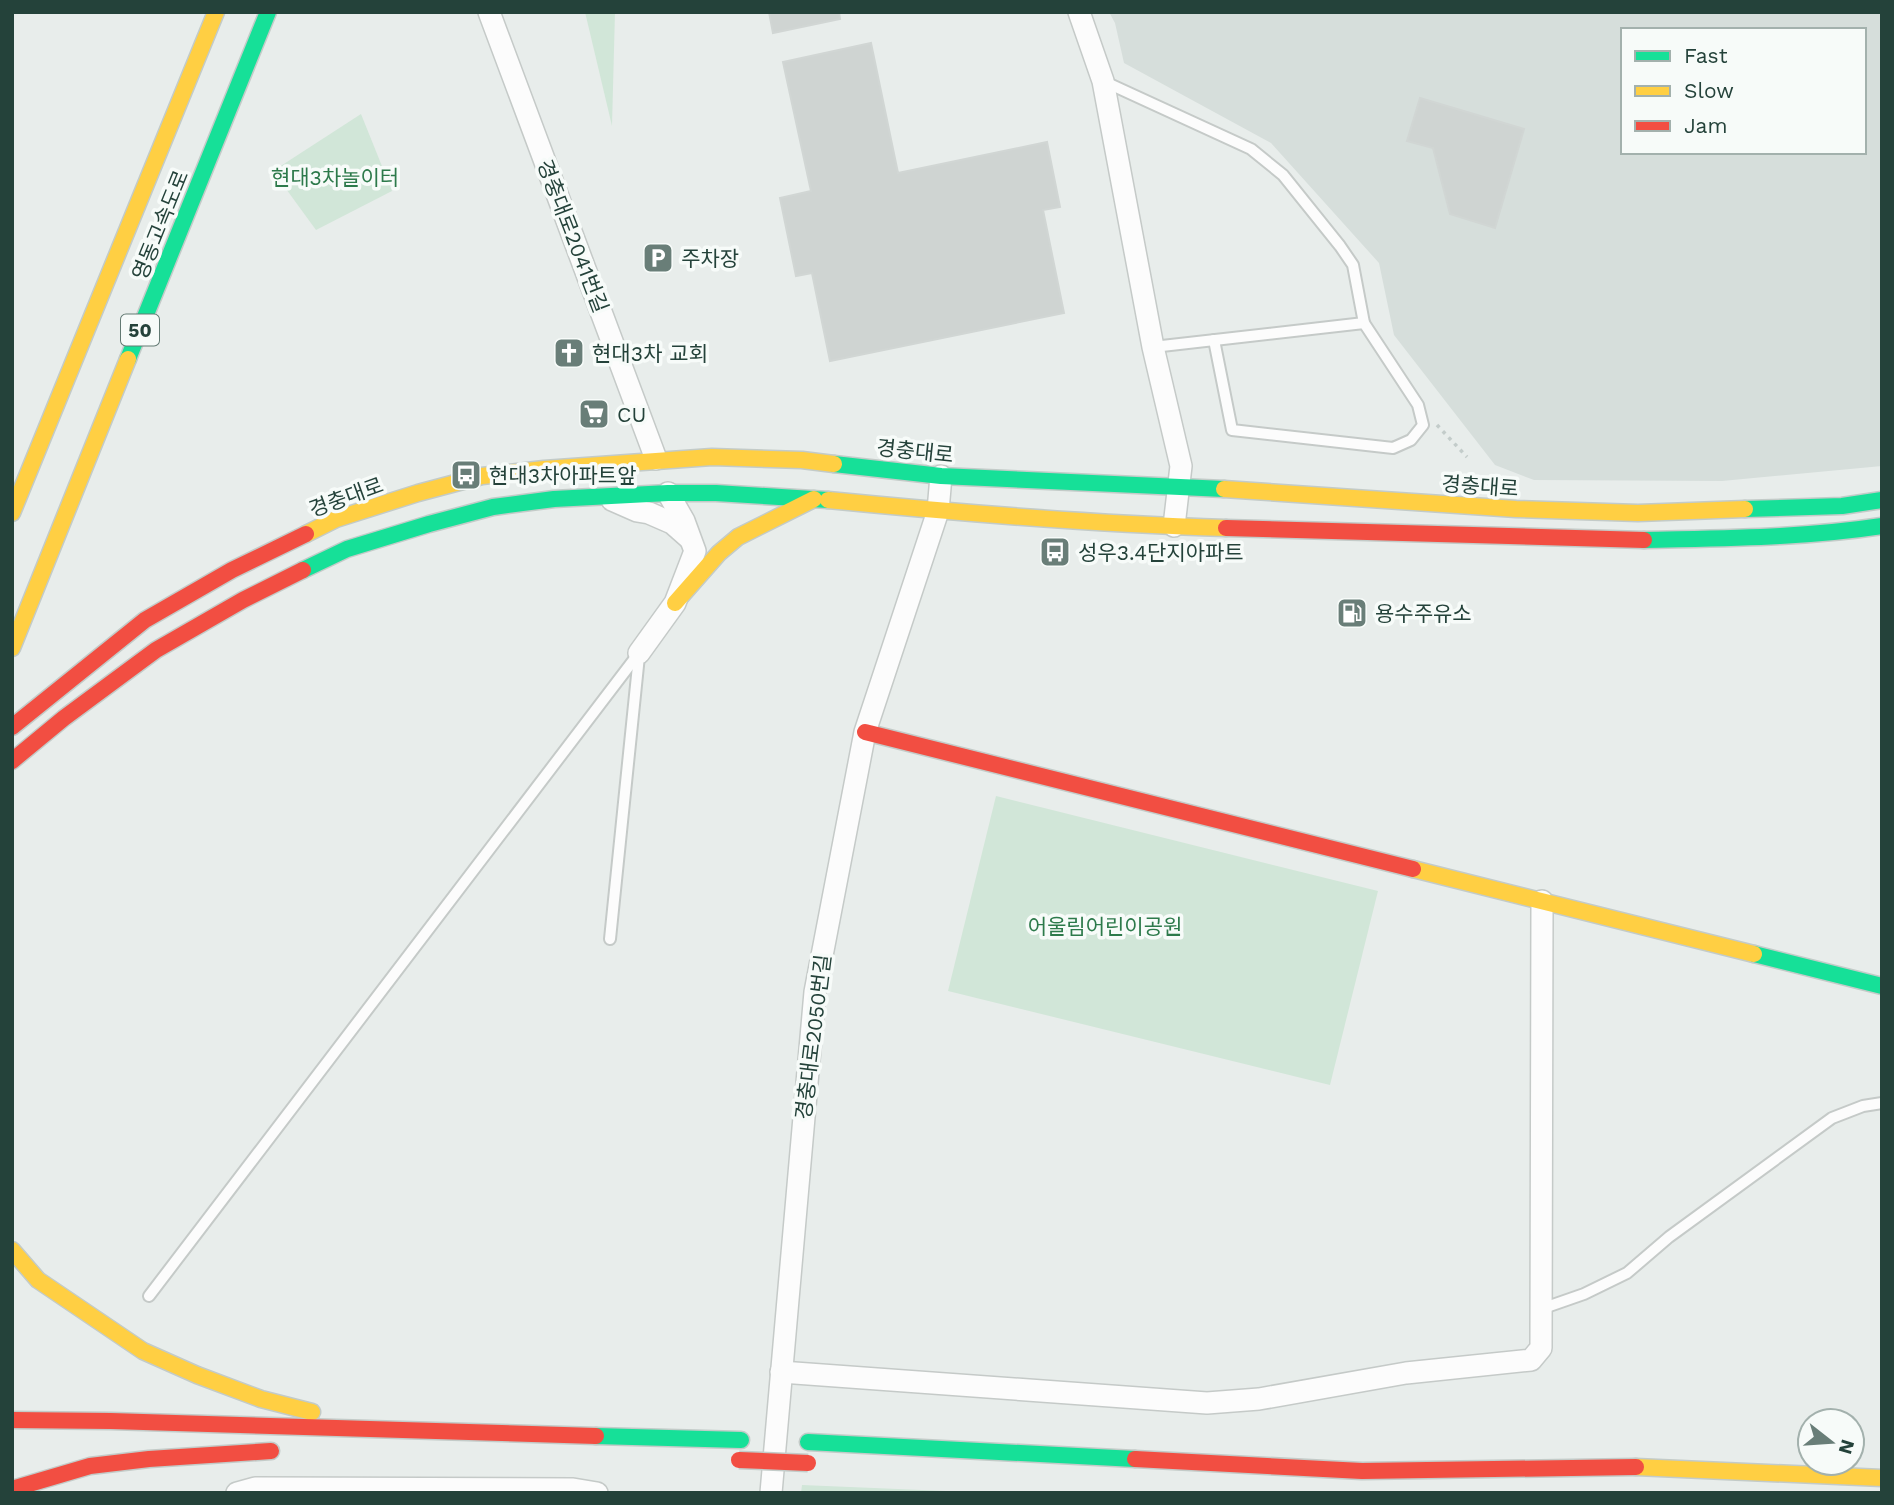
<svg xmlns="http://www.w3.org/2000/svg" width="1894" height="1505" viewBox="0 0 1894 1505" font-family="'Work Sans','Noto Sans KR',sans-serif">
<rect width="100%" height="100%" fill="#e8edeb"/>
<path fill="#d6dedb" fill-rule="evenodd" d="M1109,12H1882V466L1722,481L1534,480L1495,465L1394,335L1379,263L1271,143L1124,63L1115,23ZM1623,30H1864V152H1623Z"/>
<g fill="#d1e6d8">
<polygon points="585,12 615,12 612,126"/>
<polygon points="361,114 392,191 316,230 273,171"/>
<polygon points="996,796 1378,891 1330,1085 948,991"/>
<polygon points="802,1485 994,1493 801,1493"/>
</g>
<g fill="#cfd4d2" stroke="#d1d6d4" stroke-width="2">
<polygon points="769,12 839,12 840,19 773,33"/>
<polygon points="871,43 898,173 1047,142 1060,207 1043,210 1064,313 830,361 812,273 796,276 780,198 811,191 783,62"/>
<polygon points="1420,98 1524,129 1495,228 1450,214 1433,148 1407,141"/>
</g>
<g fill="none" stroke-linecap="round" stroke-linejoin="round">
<g stroke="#c5cac8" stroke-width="14">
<g id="lane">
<polyline points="1103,81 1251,149 1283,175 1340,246 1353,265 1364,323 1418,405 1423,425 1411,440 1393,448 1232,430 1214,340"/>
<polyline points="1153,347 1364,323"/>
<polyline points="610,939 639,656"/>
<polyline points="149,1296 639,653"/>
<polyline points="1541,1309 1584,1294 1627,1273 1669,1237 1832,1118 1863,1106 1882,1103"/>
</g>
</g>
<g stroke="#c5cac8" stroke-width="24">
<g id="street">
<polyline points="489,12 656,459"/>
<polyline points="1079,12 1103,81 1153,347 1181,466 1174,526"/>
<polyline points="612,500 637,511 649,513 672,523 689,538"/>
<polyline points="639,653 675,603 695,551 684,521 668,493"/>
<polyline points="781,1372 1207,1403 1259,1399 1406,1373 1531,1360 1541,1348 1542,901"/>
<polyline points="237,1493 255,1488 573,1489 597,1493"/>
<polyline points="771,1493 815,992 865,732 938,511 941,476"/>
</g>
</g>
<g stroke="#c3cbc8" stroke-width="19">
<g id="fast">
<polyline points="128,359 268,12"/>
<polyline points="834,464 941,476 1224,489"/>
<polyline points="1745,509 1842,506 1882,500"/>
<path d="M1644,540C1723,538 1803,538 1882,526"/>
<polyline points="303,570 347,549 429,524 493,507 554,499 668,493 716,493 828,500"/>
<polyline points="1754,954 1882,986"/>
<polyline points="596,1436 741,1440"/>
<polyline points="808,1442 1135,1459"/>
</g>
</g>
<g stroke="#c3cbc8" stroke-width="19">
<g id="slow">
<polyline points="1224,489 1516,509 1638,513 1745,509"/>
<path d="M828,500C960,513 1093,524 1226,528"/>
<polyline points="12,513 216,12"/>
<polyline points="306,534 336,519 418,493 482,476 544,469 712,457 802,460 834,464"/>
<polyline points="675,603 719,553 738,537 814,499"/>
<polyline points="12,648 128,359"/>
<polyline points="1413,869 1754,954"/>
<polyline points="12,1250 38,1280 143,1351 197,1375 261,1399 312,1412"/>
<polyline points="1636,1467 1882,1478"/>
</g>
</g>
<g stroke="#c3cbc8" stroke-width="19">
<g id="jam">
<polyline points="1226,528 1644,540"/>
<polyline points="12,727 145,620 232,570 306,534"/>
<polyline points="865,732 1413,869"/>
<polyline points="12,761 64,718 156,650 243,600 303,570"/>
<polyline points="12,1420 111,1421 596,1436"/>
<polyline points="1135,1459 1362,1471 1636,1467"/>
<polyline points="12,1489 90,1466 149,1459 271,1451"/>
</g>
</g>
<polyline stroke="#c3ccca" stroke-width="3.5" stroke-dasharray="3.5 5" stroke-linecap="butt" points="1437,425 1467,457"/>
<use href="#lane" stroke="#fcfcfc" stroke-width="10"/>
<use href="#street" stroke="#fcfcfc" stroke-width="21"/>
<use href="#fast" stroke="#16e098" stroke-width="16"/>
<use href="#slow" stroke="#ffcf43" stroke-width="16"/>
<use href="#jam" stroke="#f24e42" stroke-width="16"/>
<g stroke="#c3ccc9" stroke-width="19" stroke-linecap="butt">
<polyline id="jam-bridge" points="739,1460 808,1463"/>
</g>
<use href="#jam-bridge" stroke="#f24e42" stroke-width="16"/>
</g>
<defs>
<g id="parking-square" transform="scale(1.575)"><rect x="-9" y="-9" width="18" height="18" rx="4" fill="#697e78" stroke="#f7fbf9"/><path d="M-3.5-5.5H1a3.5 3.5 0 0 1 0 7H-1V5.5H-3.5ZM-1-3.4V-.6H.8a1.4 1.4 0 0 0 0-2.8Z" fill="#fff"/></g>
<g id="church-square" transform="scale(1.575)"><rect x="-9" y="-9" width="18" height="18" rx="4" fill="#697e78" stroke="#f7fbf9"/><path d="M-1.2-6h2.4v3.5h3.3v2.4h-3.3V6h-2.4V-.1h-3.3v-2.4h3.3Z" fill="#fff"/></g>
<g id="supermarket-square" transform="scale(1.575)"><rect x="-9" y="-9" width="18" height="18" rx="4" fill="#697e78" stroke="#f7fbf9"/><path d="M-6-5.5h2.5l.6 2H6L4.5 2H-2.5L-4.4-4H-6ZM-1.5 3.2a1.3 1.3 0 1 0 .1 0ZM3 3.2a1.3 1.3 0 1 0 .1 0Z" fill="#fff"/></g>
<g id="bus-square" transform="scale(1.575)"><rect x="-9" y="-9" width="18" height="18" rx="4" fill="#697e78" stroke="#f7fbf9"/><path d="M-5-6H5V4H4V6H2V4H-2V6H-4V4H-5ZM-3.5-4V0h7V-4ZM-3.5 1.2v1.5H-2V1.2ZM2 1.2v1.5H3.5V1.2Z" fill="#fff"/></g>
<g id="fuel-square" transform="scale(1.575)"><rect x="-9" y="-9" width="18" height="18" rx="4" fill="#697e78" stroke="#f7fbf9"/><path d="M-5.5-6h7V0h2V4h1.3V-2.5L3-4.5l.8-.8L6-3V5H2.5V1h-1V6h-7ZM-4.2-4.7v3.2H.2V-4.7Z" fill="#fff"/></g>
</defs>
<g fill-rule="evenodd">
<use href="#parking-square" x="658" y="258"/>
<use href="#church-square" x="569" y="353"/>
<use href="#supermarket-square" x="594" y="414"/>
<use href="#bus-square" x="466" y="475"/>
<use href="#bus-square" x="1055" y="552"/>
<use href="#fuel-square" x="1352" y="613"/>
</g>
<g text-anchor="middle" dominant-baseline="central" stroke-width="7" stroke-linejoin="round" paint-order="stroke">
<rect fill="#f7fbf9" stroke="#637a73" stroke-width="2" x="121" y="314.5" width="38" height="31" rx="5"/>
<g font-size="19" font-weight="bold" fill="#24423a">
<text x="140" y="330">50</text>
</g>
<g font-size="21" fill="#2d7a4b" stroke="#f7fbf9">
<text x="335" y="177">현대3차놀이터</text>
<text x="1105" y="926">어울림어린이공원</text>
</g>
<g font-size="21" fill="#24423a" stroke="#f7fbf9">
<text transform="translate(160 225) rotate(-68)">영동고속도로</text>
<text transform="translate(573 236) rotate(69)">경충대로2041번길</text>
<text transform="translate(915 451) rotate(6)">경충대로</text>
<text transform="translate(1480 486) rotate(4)">경충대로</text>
<text transform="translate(346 497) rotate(-20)">경충대로</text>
<text transform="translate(813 1037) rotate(-83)">경충대로2050번길</text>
</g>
<g font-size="21" fill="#24423a" stroke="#f7fbf9" text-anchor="start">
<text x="681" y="258">주차장</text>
<text x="592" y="353">현대3차 교회</text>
<text x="617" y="414">CU</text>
<text x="489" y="475">현대3차아파트앞</text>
<text x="1078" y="552">성우3.4단지아파트</text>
<text x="1375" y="613">용수주유소</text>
</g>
</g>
<rect width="1894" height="1505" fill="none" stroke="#24423a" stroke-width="28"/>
<rect x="1621" y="28" width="245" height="126" fill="#f7fbf9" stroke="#a3b1ad" stroke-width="2"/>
<rect x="1635" y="51" width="35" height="10" fill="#16e098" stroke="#a3b1ad" stroke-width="2"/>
<text x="1684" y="63" font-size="21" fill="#24423a">Fast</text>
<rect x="1635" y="86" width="35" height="10" fill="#ffcf43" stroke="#a3b1ad" stroke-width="2"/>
<text x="1684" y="98" font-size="21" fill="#24423a">Slow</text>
<rect x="1635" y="121" width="35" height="10" fill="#f24e42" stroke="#a3b1ad" stroke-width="2"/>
<text x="1684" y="133" font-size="21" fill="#24423a">Jam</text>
<g transform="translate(1831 1442) rotate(107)"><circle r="33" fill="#f7fbf9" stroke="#a3b1ad" stroke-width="2"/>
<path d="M0-5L12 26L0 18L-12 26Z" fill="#697e78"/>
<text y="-10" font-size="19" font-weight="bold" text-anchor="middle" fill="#24423a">N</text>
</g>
</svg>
